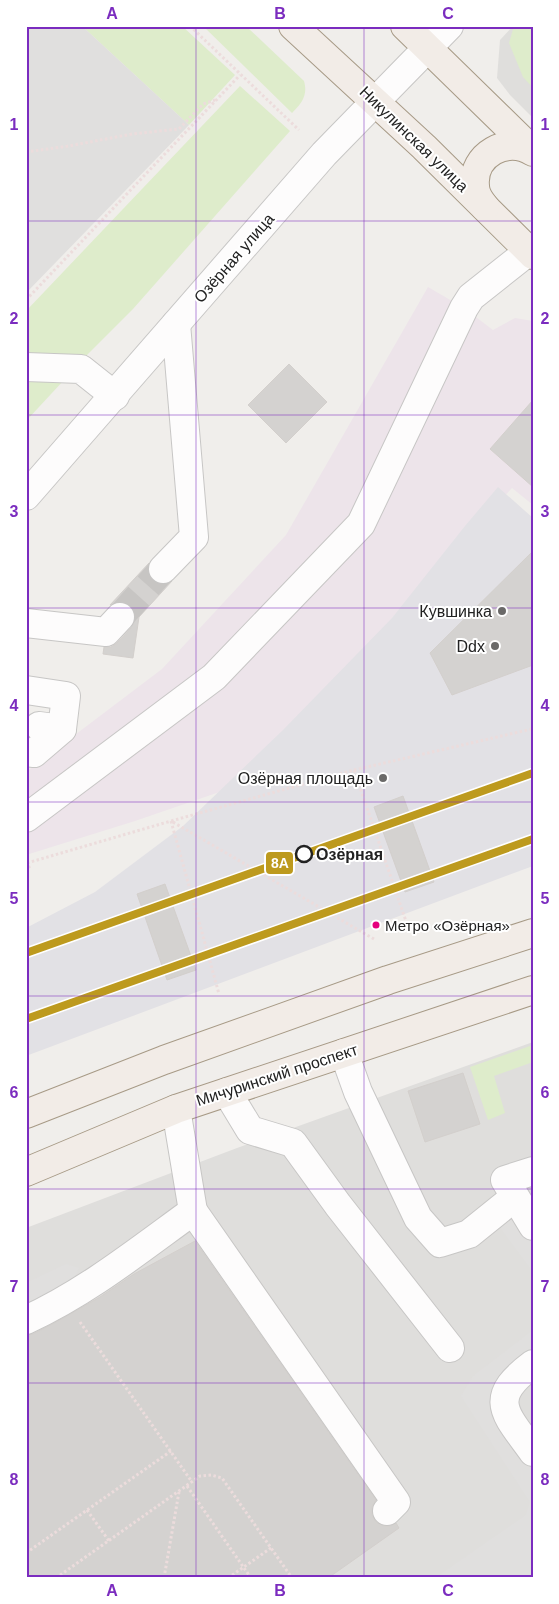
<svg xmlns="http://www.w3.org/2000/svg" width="559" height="1604" viewBox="0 0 559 1604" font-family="Helvetica,sans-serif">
<rect width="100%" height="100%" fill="#f0eeeb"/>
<g fill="#dfdedc">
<polygon points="513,26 533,26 533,118 510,95 497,78 500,40"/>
<polygon points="533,1042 533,1578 26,1578 26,1228 237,1148"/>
</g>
<polygon fill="#ede4ea" points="428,287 464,308 493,330 515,318 533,321 533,505 512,488 392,618 327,755 135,821 26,855 26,772 162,669 286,535"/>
<g fill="#deeccb">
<polygon points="82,26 182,26 235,75 189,125"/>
<path d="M203,26H246L304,81C308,95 302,103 292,113Z"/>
<polygon points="514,26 533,26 533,88 523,77 509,43"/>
<polygon points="240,86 290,131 133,309 85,357 26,356 26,311"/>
<polygon points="26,371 64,380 26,421"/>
<polygon points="533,1045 533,1062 494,1076 505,1113 488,1120 470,1067"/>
</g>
<g fill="#e0dfde">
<polygon points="26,26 82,26 189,125 26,293"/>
<polygon points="520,1204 533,1226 533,1272 496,1222"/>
<polygon points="66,1264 79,1268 72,1286 26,1307 26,1283"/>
<polygon points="533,1330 533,1364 505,1395 533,1452 533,1578 435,1578 526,1515 530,1502 461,1396 473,1376"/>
</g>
<polygon fill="#e2e1e5" points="498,487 533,518 533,866 26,1056 26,928 95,892 183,826 283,730 392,618 465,526"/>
<g fill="#d4d2d0" stroke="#d3cfcc">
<polygon points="289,364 327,402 286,443 248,405"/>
<polygon points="533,400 533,487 490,449"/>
<polygon points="533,551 533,665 452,695 430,653"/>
<polygon points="149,563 148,573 153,581 160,584 167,584 172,581 139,617 133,658 103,654 104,647 111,647 117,643 131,628 135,620 135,612 130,605 123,602 110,605"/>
<polygon points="403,796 434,882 405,892 374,807"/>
<polygon points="165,884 196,970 167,980 137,894"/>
<polygon points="463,1073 480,1124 425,1142 408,1091"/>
<polygon points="195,1241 376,1500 372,1507 372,1515 376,1522 383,1526 391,1526 396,1523 399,1528 328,1578 26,1578 26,1335 33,1334 56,1322 100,1297 134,1274"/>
</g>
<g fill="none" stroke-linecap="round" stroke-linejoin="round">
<polyline stroke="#c7c5c3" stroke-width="28" stroke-dasharray="28 14" stroke-linecap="butt" points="120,617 163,569"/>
<g stroke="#c7c6c5" stroke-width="30">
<g id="minor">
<polyline points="26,367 81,369 115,396"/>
<polyline points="26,496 324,154 449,26"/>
<polyline points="163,569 194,537 176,324"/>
<polyline points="26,623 106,632 120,617"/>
<polyline points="26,690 66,696 62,729 39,726"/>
<polyline points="26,752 34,753 62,729"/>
<polyline points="26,818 214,677 361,524 464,308 471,297 529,251"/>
<polyline points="344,1053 358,1092 418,1218 440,1243 469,1234 515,1197"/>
<polyline points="227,1092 250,1130 293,1143 338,1205 450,1348"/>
<polyline points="533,1171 505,1180 533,1226"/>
<polyline points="193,1211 396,1502 387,1511"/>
<path d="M26,1320C87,1292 139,1250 193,1211L176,1109"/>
<path d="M533,1364C486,1399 505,1413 533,1452"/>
</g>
</g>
<g stroke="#a79a86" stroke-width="30">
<g id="major">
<polyline points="293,26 424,147 533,255"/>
<polyline points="405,26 533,151"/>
<path d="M485,207C480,201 475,194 475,186C472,155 507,135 533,152"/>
<polyline points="26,1114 164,1060 388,980 533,933"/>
<polyline points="26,1172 176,1109 533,990"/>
</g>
</g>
<g stroke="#ecdcdc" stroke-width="3" stroke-dasharray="2.5 2.5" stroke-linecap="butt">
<polyline points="190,26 299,130"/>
<polyline points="26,152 69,146 132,134 179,129 203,104 215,100"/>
<polyline points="26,300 240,75"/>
<polyline points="354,770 532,729 533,732"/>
<polyline points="27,863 171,821 219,994"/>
<polyline points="26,870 30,869 27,863"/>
<polyline points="374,939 171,821 354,770 408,927"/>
<polyline points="80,1322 192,1482"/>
<polyline points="187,1486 251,1578"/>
<polyline points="87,1510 109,1541"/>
<polyline points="26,1553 171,1451"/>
<polyline points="56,1578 200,1476 211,1475 222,1478 292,1578"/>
<polyline points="164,1578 179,1492"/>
<polyline points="228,1578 271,1548"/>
</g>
<use href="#minor" stroke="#fdfcfc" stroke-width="28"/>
<use href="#major" stroke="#f2ece7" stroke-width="28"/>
<g stroke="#fff" stroke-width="11">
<g id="metro-1">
<polyline points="26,953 533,773"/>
<polyline points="26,1019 533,839"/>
</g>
</g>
<use href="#metro-1" stroke="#bd9a1e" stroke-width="8"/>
</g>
<path fill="none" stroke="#7b2cbf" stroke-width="1" stroke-opacity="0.55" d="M196,26V1578M364,26V1578M26,221H533M26,415H533M26,608H533M26,802H533M26,996H533M26,1189H533M26,1383H533"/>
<g fill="#6a6968" stroke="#fff" stroke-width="2">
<circle cx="502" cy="611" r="5"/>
<circle cx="495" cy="646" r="5"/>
<circle cx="383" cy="778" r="5"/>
</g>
<circle fill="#fff" stroke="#222" stroke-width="2.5" cx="304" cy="854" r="8"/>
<circle fill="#e5007d" stroke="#fff" stroke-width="2" cx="376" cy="925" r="4.5"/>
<g text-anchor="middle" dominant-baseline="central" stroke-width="4" stroke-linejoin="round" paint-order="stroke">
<g font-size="15" fill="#222" stroke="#fff" text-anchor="start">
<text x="385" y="925">Метро «Озёрная»</text>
</g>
<g font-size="16" fill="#222" stroke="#fff">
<text transform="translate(414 139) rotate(44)">Никулинская улица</text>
<text transform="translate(234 258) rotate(-49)">Озёрная улица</text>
<text transform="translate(277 1075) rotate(-18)">Мичуринский проспект</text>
</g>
<g font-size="16" fill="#222" stroke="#fff" text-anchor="end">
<text x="492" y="611">Кувшинка</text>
<text x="485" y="646">Ddx</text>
<text x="373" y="778">Озёрная площадь</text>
</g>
<g font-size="16" font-weight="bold" fill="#222" stroke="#fff" text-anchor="start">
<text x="316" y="854">Озёрная</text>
</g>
</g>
<rect stroke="#fff" stroke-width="2" x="265" y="851" width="29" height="24" rx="5" fill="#bd9a1e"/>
<g font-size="14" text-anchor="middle" font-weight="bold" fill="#fff">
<text x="280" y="868">8А</text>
</g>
<rect width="559" height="1604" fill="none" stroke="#ffffff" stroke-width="55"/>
<rect x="28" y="28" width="504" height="1548" fill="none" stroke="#7b2cbf" stroke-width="2"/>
<g font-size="16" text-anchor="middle" font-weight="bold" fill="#7b2cbf">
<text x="112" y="19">A</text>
<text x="280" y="19">B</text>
<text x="448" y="19">C</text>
<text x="14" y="130">1</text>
<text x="545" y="130">1</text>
<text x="14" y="324">2</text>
<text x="545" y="324">2</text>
<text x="14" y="517">3</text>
<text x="545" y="517">3</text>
<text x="14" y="711">4</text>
<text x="545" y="711">4</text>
<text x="14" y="904">5</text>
<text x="545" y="904">5</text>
<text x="14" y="1098">6</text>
<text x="545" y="1098">6</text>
<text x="14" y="1292">7</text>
<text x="545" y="1292">7</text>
<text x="14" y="1485">8</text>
<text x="545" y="1485">8</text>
<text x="112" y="1596">A</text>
<text x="280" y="1596">B</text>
<text x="448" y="1596">C</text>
</g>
</svg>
